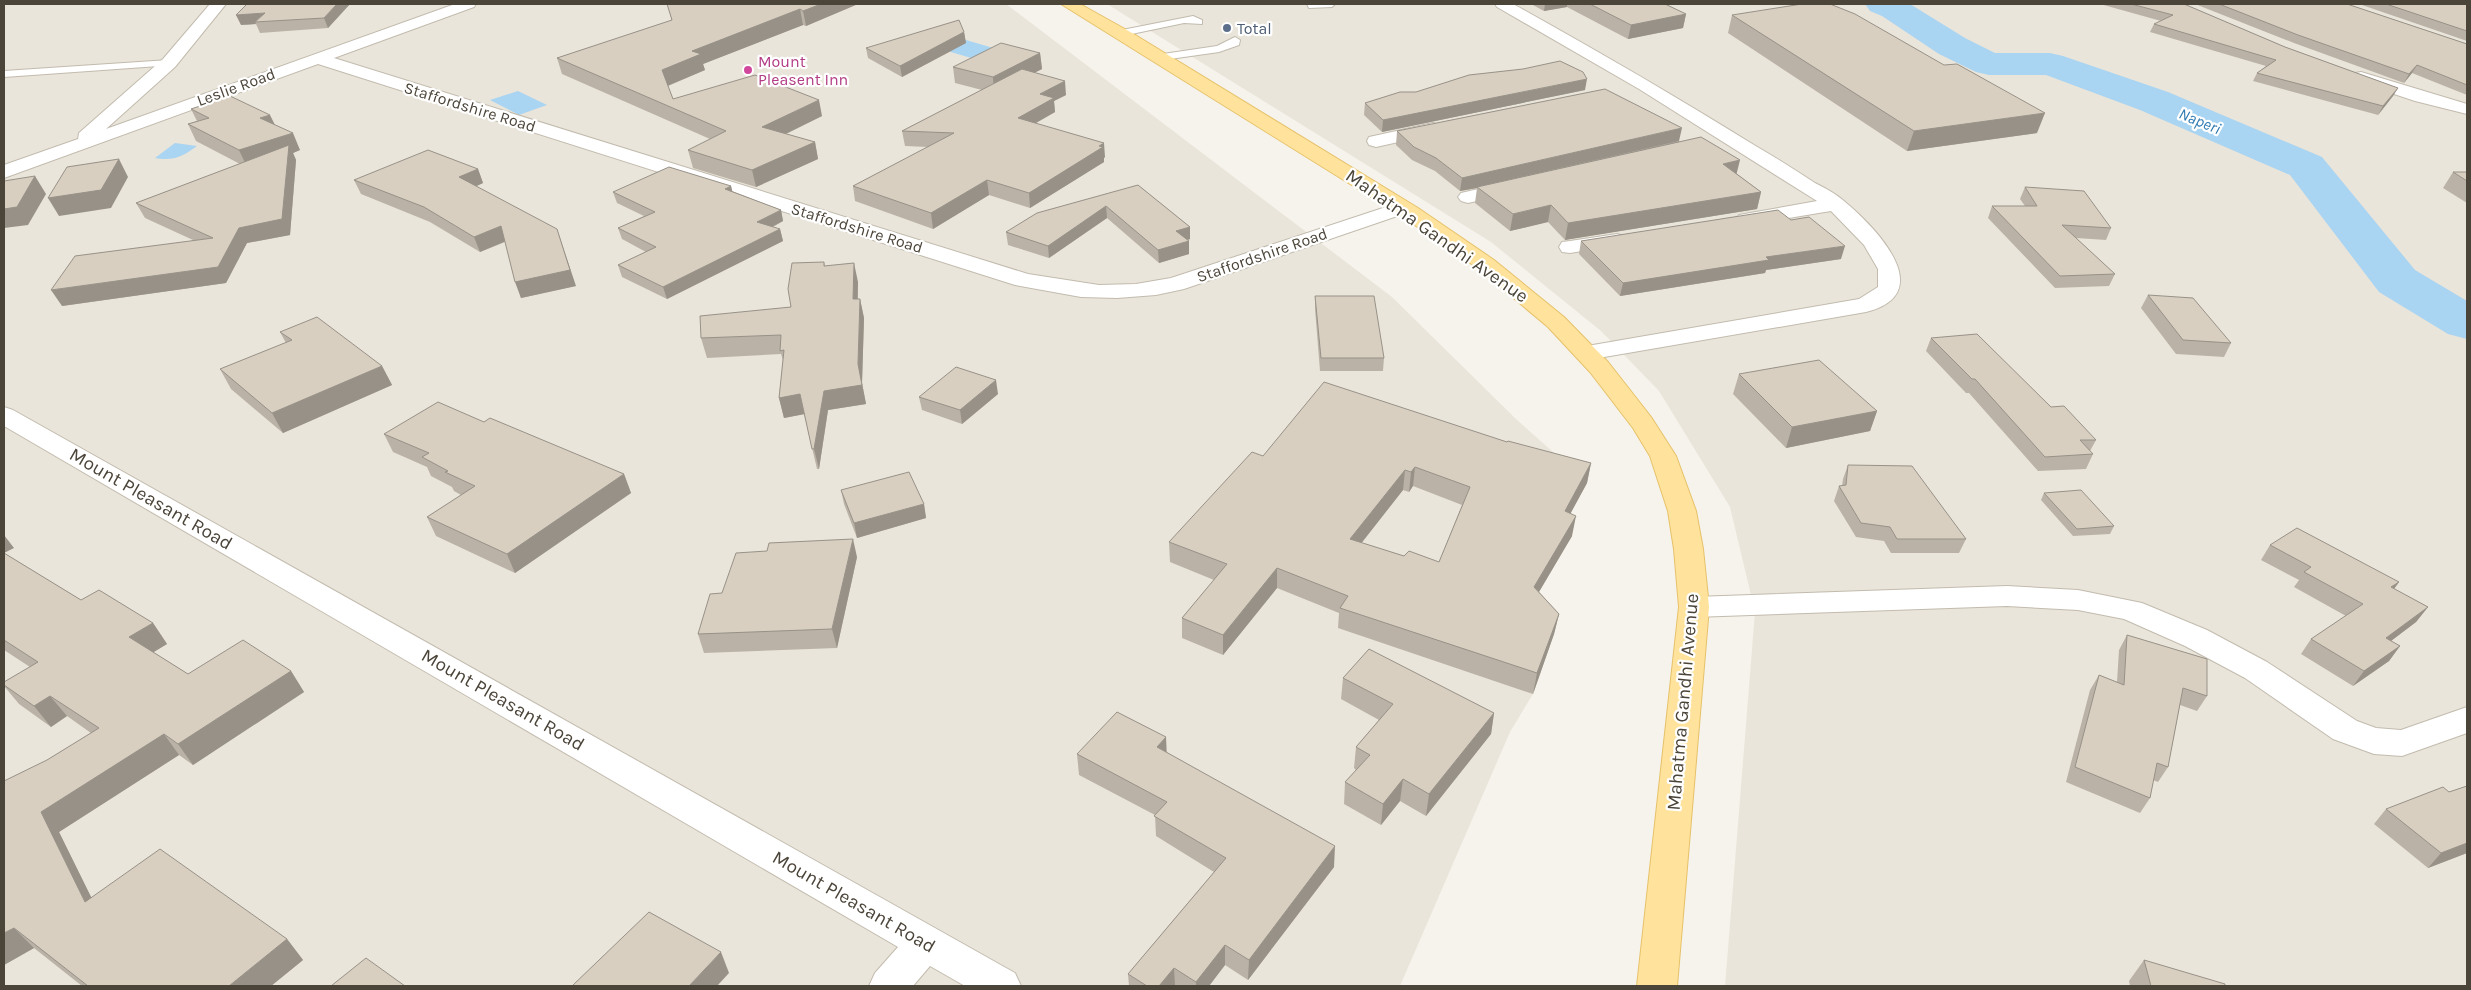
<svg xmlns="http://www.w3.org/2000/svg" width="2471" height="990" viewBox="0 0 2471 990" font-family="Karla,sans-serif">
<rect width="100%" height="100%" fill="#f6f3ec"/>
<g fill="#eae5da">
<polygon points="4,4 1006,4 1392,297 1517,420 1570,467 1530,607 1533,694 1510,732 1400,986 4,986"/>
<polygon points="1107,4 2467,4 2467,986 1725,986 1755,612 1730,507 1659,391 1601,331 1491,242"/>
</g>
<g fill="#a9d4f2">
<polygon points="966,40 1000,50 978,60 944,50"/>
<polygon points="518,91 547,105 519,115 490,100"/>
<path d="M175,143L197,146C182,157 173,161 155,158Z"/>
</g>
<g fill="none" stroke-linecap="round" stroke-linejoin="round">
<polygon fill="#a9d4f2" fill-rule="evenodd" points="1865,4 1910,4 1965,38 1995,53 2050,53 2063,56 2168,92 2322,157 2415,270 2467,301 2467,339 2448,334 2379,292 2290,175 2140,110 2046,75 1989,75 1976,72 1939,54 1882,16 1870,11"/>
<g stroke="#c2bbae" stroke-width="2">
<g id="service">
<polygon points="1193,16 1202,20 1202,24 1184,23 1122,36 1117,33 1122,30"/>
<polygon points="1235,37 1240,40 1239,45 1219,52 1163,60 1158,57 1163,54 1217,46"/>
<polygon points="169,60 173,61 173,65 4,77 4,71"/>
</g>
</g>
<g stroke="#c2bbae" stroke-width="2">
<g id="minor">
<polygon points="210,4 226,4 175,67 106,129 455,4 476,4 474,7 334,58 1028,274 1099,285 1136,284 1171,278 1395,204 1402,202 1409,204 1412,208 1409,212 1184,289 1156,295 1117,298 1081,297 1015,285 318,64 4,178 4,165 78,139 79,133 163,59"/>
<polygon points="1307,4 1335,4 1332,7 1309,8"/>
<path d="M1495,4H1513C1594,49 1675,96 1754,145C1775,157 1795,170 1815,183C1825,188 1836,194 1844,201C1875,227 1940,293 1866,312L1587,360L1579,358L1575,353L1579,348L1587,346L1859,299L1878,287V269L1864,245L1831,211L1746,225L1739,223L1736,219L1739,215L1817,201L1639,89L1497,7Z"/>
<polygon points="2361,72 2467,104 2467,114 2415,101 2355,81 2352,77 2355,73"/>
<polygon points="1433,123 1439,125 1442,129 1439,133 1376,147 1369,145 1367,141 1369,137"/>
<polygon points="1513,181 1520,183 1523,187 1520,191 1468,203 1461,201 1458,197 1461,193"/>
<polygon points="1617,234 1624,236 1628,240 1624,244 1570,253 1562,252 1559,247 1562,242 1570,241"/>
<polygon points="4,407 13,410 1015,973 1021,986 965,986 930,966 913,986 869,986 875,973 898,947 4,426"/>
<polygon points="2007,586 2078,590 2142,603 2207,630 2267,662 2357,721 2376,728 2401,730 2467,707 2467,733 2402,756 2374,754 2333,739 2245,678 2185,646 2124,619 2078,610 2007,606 1694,617 1683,614 1679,607 1683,600 1694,597"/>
</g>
</g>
<g stroke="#e6c16a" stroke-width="2">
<polygon id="primary" points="1061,4 1080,4 1132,33 1418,208 1494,260 1564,317 1608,362 1651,417 1676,456 1696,511 1703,549 1709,607 1677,986 1637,986 1679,607 1674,549 1668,511 1650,456 1633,428 1590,372 1548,327 1479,269 1403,217"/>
</g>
<use href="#service" fill="#fff" fill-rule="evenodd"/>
<use href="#minor" fill="#fff" fill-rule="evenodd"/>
<use href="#primary" fill="#ffe39c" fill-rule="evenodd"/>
</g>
<g fill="#bab2a6" fill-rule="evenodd">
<polygon points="350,4 328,28 260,33 256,24 241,25"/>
<polygon points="667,4 858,4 806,26 803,25 703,64 705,70 668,86 673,99 822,116 786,134 815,142 818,159 756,187 693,168 688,150 710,139 562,74 557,58 672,21"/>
<polygon points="1531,4 1665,4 1686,14 1683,28 1628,39 1567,7 1544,11"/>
<polygon points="2100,4 2184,4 2285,47 2398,88 2393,96 2378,115 2253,81 2257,73 2266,66 2150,32 2154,24 2161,21"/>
<polygon points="2195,4 2347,4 2467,44 2467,95 2412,73 2404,83 2294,43"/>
<polygon points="2359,4 2467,4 2467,41"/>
<polygon points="1732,15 2037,133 1907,151 1728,33"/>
<polygon points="964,32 966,43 902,77 868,58 866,48"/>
<polygon points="1040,53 1042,69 1034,73 1066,95 1054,101 1055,112 1036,123 1105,157 1104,158 1104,162 1030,208 989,195 933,229 855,201 853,186 928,147 905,146 902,131 982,90 955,83 953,67"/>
<polygon points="1585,90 1382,132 1364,115 1365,103"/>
<polygon points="191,109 275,125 300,150 293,153 296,160 290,235 247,243 226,283 62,306 193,240 145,218 136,203 240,164 196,141 188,124 197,121"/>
<polygon points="1397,131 1679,141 1736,173 1761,192 1757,209 1570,239 1565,240 1548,222 1510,231 1475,203 1477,188 1460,191 1435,171 1412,160 1396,145"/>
<polygon points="478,169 483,183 477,186 576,286 521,298 505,242 480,252 430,222 361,194 354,180"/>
<polygon points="2453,172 2467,172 2467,203 2443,188"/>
<polygon points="1138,185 1190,227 1190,239 1187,240 1189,241 1189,254 1159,263 1107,218 1049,258 1008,245 1006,232"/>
<polygon points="731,186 732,191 781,210 783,221 773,227 780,229 783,241 667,299 622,277 618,265 646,252 622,239 618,228 644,216 617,203 613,192"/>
<polygon points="2025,187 2111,228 2106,240 2076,238 2115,274 2109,286 2055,288 1988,218 1992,206 2025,206 2020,199"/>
<polygon points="1581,241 1841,259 1766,270 1765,273 1620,296 1579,254"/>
<polygon points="824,262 825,266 858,282 858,299 860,299 864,318 862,383 866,404 828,410 819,469 817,469 804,414 784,418 779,398 783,360 781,354 707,358 701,338 791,307"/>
<polygon points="2148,295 2231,343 2224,357 2176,354 2141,308"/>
<polygon points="1315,296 1384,358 1383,371 1320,371 1315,309"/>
<polygon points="280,332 382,366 392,385 283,433 231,389 220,369 286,343"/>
<polygon points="1931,338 2051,407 2096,440 2090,451 2093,454 2086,469 2038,471 1969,393 1966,393 1926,351"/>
<polygon points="1739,374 1877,411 1870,431 1786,448 1733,394"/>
<polygon points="998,394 962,424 922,410 919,397"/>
<polygon points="484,422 624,474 631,493 515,573 436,536 427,517 461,495 454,491 452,487 431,476 427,467 393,452 384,434"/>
<path d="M1507,442L1591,463L1587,483L1570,514L1572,536L1539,592L1559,614L1554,634L1533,694L1338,628L1339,613L1277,588L1223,655L1182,638V618L1214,580L1170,562L1169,542L1263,456ZM1413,486L1462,505L1439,562L1404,556L1361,543L1403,490L1409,492Z"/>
<polygon points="1848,465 1966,539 1959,553 1891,553 1884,541 1856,537 1834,501 1839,486 1842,486 1843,479"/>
<polygon points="841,490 924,504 926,518 857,538 844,504"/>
<polygon points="2044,493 2114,526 2110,534 2073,536 2041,500"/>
<polygon points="2270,545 2399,582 2394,589 2428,607 2416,622 2391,641 2400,646 2389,661 2353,686 2301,654 2311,639 2346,616 2294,587 2299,580 2261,560"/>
<polygon points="4,553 81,600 153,623 167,644 153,652 188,674 291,671 304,692 193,765 179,755 59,832 91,898 287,939 303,960 271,986 82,986 34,948 4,965 47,760 91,733 67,716 51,727 19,704 4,686 4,682 30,667 4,650"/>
<polygon points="857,557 837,648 704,653 698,634 722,593"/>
<polygon points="2127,635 2207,696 2197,711 2180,705 2168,767 2158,782 2153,780 2150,798 2140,813 2066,782 2090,690 2099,675 2117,682 2119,650"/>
<polygon points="1343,678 1494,713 1491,734 1426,816 1400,801 1381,825 1344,804 1345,782 1356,770 1354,768 1356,747 1379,720 1341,699"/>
<polygon points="1166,737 1166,752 1334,867 1248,980 1225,965 1209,986 1129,986 1128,974 1214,872 1156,836 1155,815 1079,775 1077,754"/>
<polygon points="2467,786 2467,853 2428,868 2374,824 2386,809 2449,792"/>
<polygon points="2144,960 2225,986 2130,986 2129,981"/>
</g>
<g fill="#979187">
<polygon points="337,4 350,4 328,28 324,18"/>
<polygon points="821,4 858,4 806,26 803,11"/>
<polygon points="1545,4 1567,4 1567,7 1544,11"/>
<polygon points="800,9 803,25 703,64 705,70 667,86 662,70 692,51"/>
<polygon points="265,13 255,22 256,24 241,25 236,15"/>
<polygon points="1686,14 1683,28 1628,39 1631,25"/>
<polygon points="964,32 966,43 902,77 900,66"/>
<polygon points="1040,53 1042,69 994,93 993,77"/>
<polygon points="2417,65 2412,73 2404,83 2409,74"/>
<polygon points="1587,79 1585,90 1382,132 1383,120"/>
<polygon points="1065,81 1066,95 1054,101 1055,112 1020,132 1018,118 1040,94"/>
<polygon points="2398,88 2393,96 2378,115 2383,106"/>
<polygon points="819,100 822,116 765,144 762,127"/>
<polygon points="2045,113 2037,133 1907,151 1914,131"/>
<polygon points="270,115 278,131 260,118"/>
<polygon points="1682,128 1679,141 1477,187 1477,188 1460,191 1462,178"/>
<polygon points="293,133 300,150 293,153 296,160 290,235 247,243 226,283 62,306 51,290 218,267 247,167 239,150"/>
<polygon points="815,142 818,159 756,187 752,170"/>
<polygon points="1104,143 1105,157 1104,158 1104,162 1030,208 1029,193"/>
<polygon points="119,159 128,177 111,208 59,216 48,198"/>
<polygon points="1740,160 1736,176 1723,164"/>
<polygon points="478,169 483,183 465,191 459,177"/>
<polygon points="35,176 46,194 28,225 4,228 4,209"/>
<polygon points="987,180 989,195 933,229 931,213"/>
<polygon points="731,186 734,198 725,189"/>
<polygon points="1761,192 1757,209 1565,240 1568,223"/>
<polygon points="1551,205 1548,222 1510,231 1513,214"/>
<polygon points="1106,206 1107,218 1049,258 1048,246"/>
<polygon points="781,210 783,221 760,233 757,222"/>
<polygon points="501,226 506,241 480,252 474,237"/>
<polygon points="1190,227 1190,239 1177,244 1176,231"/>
<polygon points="557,229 576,286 521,298 515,282"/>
<polygon points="780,229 783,241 667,299 663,287"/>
<polygon points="1189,241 1189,254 1159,263 1158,250"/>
<polygon points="1845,246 1841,259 1766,270 1765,273 1620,296 1623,283 1766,257"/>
<polygon points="854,263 858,282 857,318 853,299"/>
<polygon points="860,299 864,318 862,383 866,404 828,410 819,469 814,449 824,391 858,364"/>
<polygon points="382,366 392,385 283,433 272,413"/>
<polygon points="996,380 998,394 962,424 960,410"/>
<polygon points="800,394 805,414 784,418 779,398"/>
<polygon points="1877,411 1870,431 1786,448 1792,427"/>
<polygon points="1591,463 1587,483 1561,531 1565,511"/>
<polygon points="1415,467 1413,486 1409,492 1411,472"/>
<polygon points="1405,470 1403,490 1349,559 1350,539"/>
<polygon points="624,474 631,493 515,573 507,554"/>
<polygon points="924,504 926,518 857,538 854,523"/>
<polygon points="1576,516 1572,536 1530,607 1534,587"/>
<polygon points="4,535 14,548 4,553"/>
<polygon points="853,539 857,557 837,648 832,629"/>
<polygon points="1277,568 1277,588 1223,655 1223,635"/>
<polygon points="2399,582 2388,597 2391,587"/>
<polygon points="2428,607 2416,622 2375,653 2386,638"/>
<polygon points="1559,614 1554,634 1533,694 1537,673"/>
<polygon points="153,623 167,644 144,658 129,637"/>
<polygon points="2400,646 2389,661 2353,686 2364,671"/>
<polygon points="291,671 304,692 193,765 178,744"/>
<polygon points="50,696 67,716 51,727 34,706"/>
<polygon points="1494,713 1491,734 1426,816 1429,794"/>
<polygon points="164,734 179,755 59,832 104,923 85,902 41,812"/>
<polygon points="1166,737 1167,758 1157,747"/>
<polygon points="1403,779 1400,801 1381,825 1383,804"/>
<polygon points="2467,843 2467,853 2428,868 2441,853"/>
<polygon points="1335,846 1334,867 1248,980 1249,960"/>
<polygon points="14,928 34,948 4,965 4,933"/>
<polygon points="287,939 303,960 271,986 229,986"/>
<polygon points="1225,945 1225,965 1209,986 1196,986 1196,982"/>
<polygon points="721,952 729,973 717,986 689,986"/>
<polygon points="1174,968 1175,986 1159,986"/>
</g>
<g fill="#d8cfc1" stroke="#979187" fill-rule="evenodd">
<polygon points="247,4 337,4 324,18 255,22 265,13 236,15"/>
<polygon points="667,4 821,4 803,11 800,9 692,51 701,54 662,70 673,99 755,75 819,100 762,127 815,142 752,170 688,150 726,131 557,58 672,20"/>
<polygon points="1590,4 1665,4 1686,14 1631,25"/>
<polygon points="1802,4 1830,4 1855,14 1944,65 1957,64 2045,113 1914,131 1732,15"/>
<polygon points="2131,4 2184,4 2285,47 2398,88 2383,106 2257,73 2276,60 2154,24 2173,15"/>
<polygon points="2219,4 2347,4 2467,44 2467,85 2417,65 2409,74 2298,35"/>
<polygon points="2386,4 2467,4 2467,31"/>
<polygon points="959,20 964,32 900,66 866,48"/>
<polygon points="1001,43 1040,53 993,77 953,67"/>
<polygon points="1560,61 1583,72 1587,79 1383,120 1365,103 1400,92 1416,92 1469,75 1523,69"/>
<polygon points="1022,69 1065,81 1040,94 1054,98 1018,118 1104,143 1099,146 1103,147 1029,193 987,180 931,213 853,186 954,133 902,131"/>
<polygon points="1605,89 1682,128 1462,178 1436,158 1414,147 1397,131"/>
<polygon points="230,96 270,115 260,118 293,133 239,150 188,124 209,118 191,109"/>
<polygon points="1701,137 1740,160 1723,164 1761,192 1568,223 1551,205 1513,214 1477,187"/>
<polygon points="289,145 282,219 239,228 218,267 51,290 75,256 213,238 136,203"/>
<polygon points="428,150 478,169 459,177 557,229 570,270 515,282 501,226 474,237 424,207 354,180"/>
<polygon points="119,159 101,190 48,198 67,167"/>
<polygon points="669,167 731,186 725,189 781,210 757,222 780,229 663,287 618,265 656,247 618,228 655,212 613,192"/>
<polygon points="2453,172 2467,172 2467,181"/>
<polygon points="35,176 17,207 4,209 4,181"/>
<polygon points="1138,185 1190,227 1176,231 1189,241 1158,250 1106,206 1048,246 1006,232 1037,213"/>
<polygon points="2025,187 2084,191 2111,228 2062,225 2115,274 2060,276 1992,206 2037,206"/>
<polygon points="1778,210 1791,220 1809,217 1845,246 1766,257 1769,260 1623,283 1581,241"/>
<polygon points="824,262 824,266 854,263 853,299 860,299 858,364 862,385 824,391 814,449 812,449 800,394 779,398 784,350 780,351 781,335 701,338 700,316 791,307 788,289 792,263"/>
<polygon points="2148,295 2193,298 2231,343 2183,340"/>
<polygon points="1315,296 1374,296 1384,358 1321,358"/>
<polygon points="317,317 382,366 272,413 220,369 292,340 280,332"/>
<polygon points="1977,334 2051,407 2064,406 2096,440 2080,440 2093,454 2045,457 1975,379 1972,379 1931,338"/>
<polygon points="1819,360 1877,411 1792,427 1739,374"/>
<polygon points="956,367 996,380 960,410 919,397"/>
<path d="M1324,382L1507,442L1508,441L1591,463L1565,511L1576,516L1534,587L1559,614L1537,673L1340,608L1348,596L1277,568L1223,635L1182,618L1227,564L1169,542L1252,452L1263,456ZM1415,467L1470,487L1439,562L1409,551L1404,556L1350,539L1405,470L1411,472Z"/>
<polygon points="438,402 484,422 490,418 624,474 507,554 427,517 475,486 445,472 448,471 422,457 429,453 384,434"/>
<polygon points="1848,465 1912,466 1966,539 1897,539 1890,527 1861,523 1839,486 1846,485"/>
<polygon points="909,472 924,504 854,523 841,490"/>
<polygon points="2081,490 2114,526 2077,529 2044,493"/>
<polygon points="2297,528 2399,582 2391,587 2428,607 2386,638 2400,646 2364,671 2311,639 2363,604 2304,572 2311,567 2270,545"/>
<polygon points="853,539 832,629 698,634 710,594 722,593 736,553 767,551 769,543"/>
<polygon points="4,553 81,600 99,590 153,623 129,637 188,674 243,640 291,671 178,744 164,734 41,812 85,902 160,849 287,939 229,986 88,986 14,928 4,933 4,781 47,760 99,728 50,696 34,706 4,685 4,682 38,662 4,640"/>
<polygon points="2127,635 2207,659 2207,696 2183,688 2168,767 2157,763 2150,798 2075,767 2099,675 2124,685"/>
<polygon points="1369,649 1494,713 1429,794 1403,779 1383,804 1345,782 1370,755 1356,747 1393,704 1343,678"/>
<polygon points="1117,712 1166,737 1157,747 1335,846 1249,960 1225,945 1196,982 1174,968 1159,986 1147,986 1128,974 1226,858 1154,816 1167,802 1077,754"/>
<polygon points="2467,786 2467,843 2441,853 2386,809 2443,787 2449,792"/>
<polygon points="649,912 721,952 689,986 572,986"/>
<polygon points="366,958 405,986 331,986"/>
<polygon points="2144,960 2225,984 2225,986 2151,986"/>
</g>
<circle fill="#5c6f8a" stroke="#fff" stroke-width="2" cx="1227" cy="28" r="5"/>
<circle fill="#d1479c" stroke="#fff" stroke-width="2" cx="748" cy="70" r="5"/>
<g text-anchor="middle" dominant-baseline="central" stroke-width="4.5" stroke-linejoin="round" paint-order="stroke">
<g font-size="16" fill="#4e5e75" stroke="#fff" text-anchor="start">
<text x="1237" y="28">Total</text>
</g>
<g font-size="16" fill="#b23c85" stroke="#fff" text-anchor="start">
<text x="758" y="61">Mount<tspan x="758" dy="18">Pleasent Inn</tspan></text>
</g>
<g font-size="16" fill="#4b4439" stroke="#fff">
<text transform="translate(236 87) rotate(-20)">Leslie Road</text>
<text transform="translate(470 107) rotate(17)">Staffordshire Road</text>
<text transform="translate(857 228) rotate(17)">Staffordshire Road</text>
<text transform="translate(1262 255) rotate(-19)">Staffordshire Road</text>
</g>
<g font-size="16" font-style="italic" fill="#2e7ab2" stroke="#fff">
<text transform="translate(2200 121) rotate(23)">Naperi</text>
</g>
<g font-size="19" fill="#4b4439" stroke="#fff">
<text transform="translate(1437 236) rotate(35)">Mahatma Gandhi Avenue</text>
<text transform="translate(151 499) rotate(30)">Mount Pleasant Road</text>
<text transform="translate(503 700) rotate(30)">Mount Pleasant Road</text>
<text transform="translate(1683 702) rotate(-85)">Mahatma Gandhi Avenue</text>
<text transform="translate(854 902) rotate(30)">Mount Pleasant Road</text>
</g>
</g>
<rect width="2471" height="990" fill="none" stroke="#4b4439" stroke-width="10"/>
</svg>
